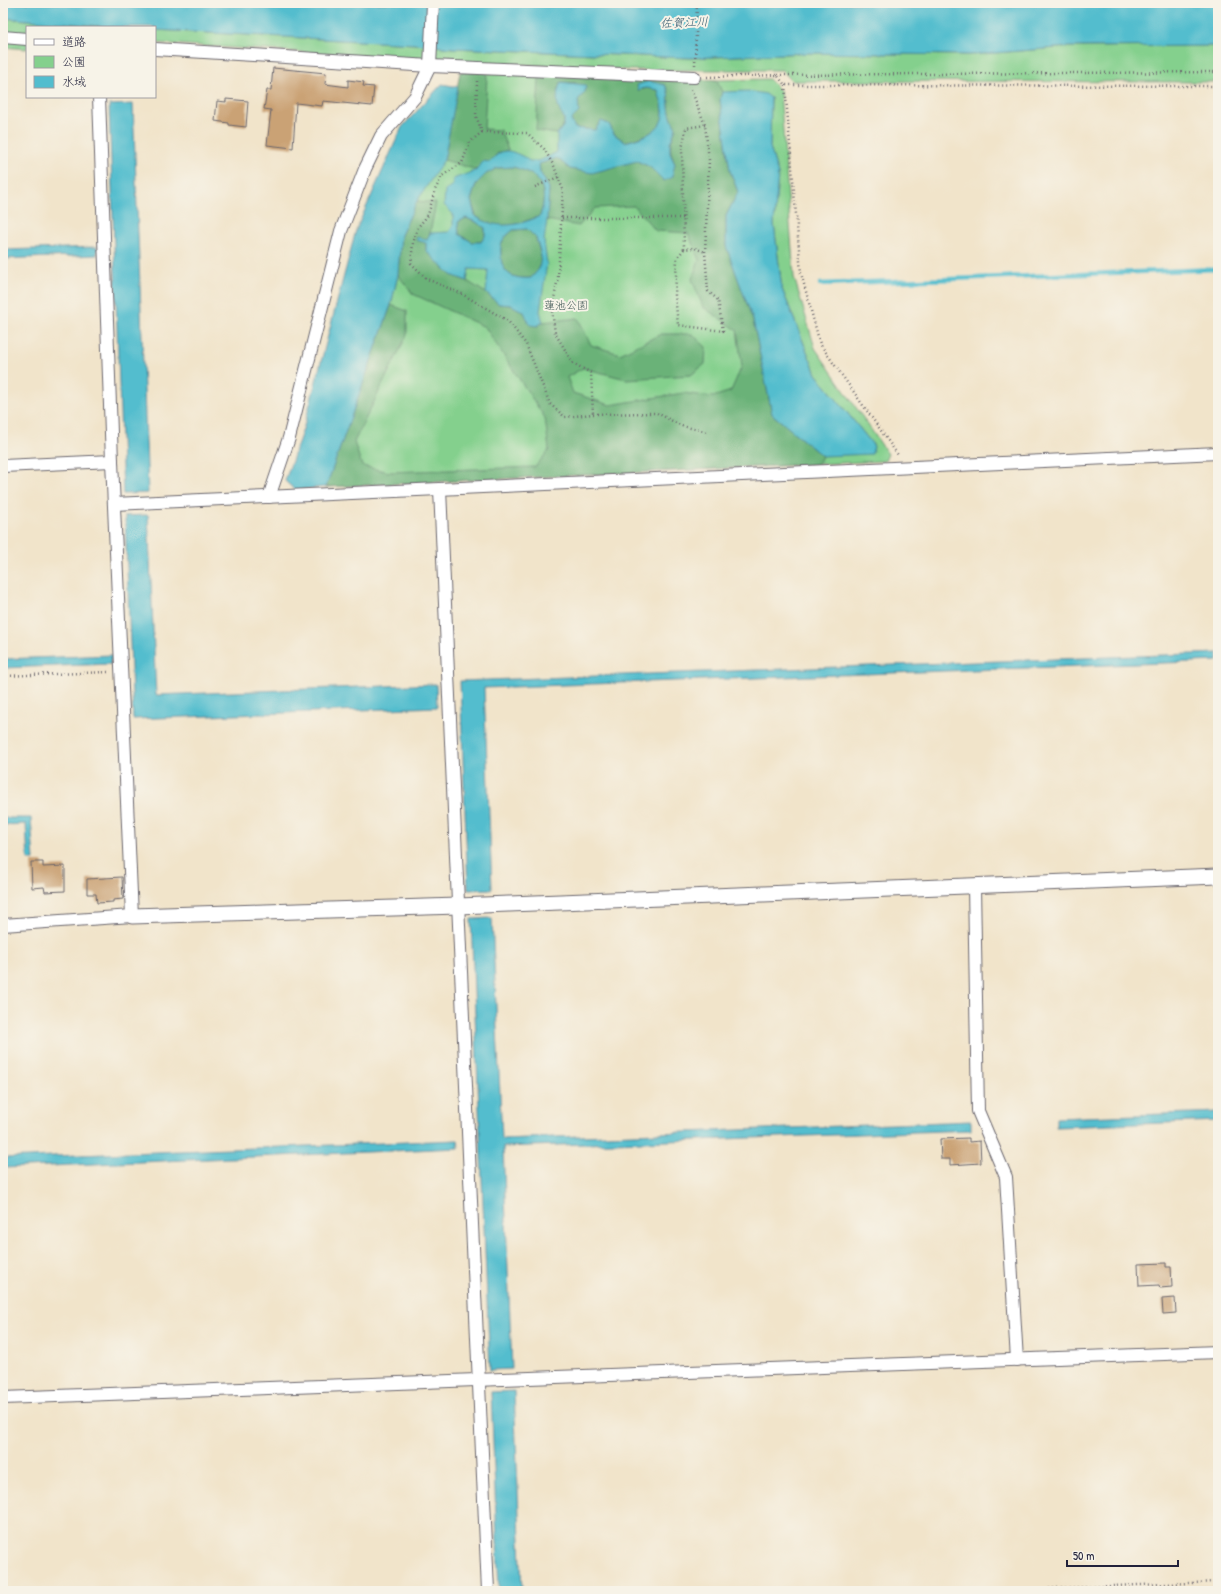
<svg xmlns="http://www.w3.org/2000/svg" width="1221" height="1594" viewBox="0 0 1221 1594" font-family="'Patrick Hand','Klee One',sans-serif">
<rect width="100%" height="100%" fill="#f7f3e8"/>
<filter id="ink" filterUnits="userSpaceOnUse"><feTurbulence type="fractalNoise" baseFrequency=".025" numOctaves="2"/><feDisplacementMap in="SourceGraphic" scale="8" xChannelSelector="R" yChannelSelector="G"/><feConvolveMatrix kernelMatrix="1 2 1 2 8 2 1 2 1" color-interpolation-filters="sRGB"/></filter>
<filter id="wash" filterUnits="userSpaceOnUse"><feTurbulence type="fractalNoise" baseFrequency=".012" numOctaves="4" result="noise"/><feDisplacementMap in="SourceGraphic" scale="16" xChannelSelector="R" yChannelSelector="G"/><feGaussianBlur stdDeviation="0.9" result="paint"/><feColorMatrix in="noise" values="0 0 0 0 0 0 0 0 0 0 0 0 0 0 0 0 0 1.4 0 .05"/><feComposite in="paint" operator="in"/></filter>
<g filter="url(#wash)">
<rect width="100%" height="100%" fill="#f1e4ca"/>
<g fill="#84d08d" stroke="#537964" fill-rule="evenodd">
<polygon points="3,18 113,27 27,27 27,49 3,47"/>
<polygon points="155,30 415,44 453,48 690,58 807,53 970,55 1069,47 1218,46 1218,82 792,81 782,70 632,70 411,59 155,43"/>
<path d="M460,72L717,80L769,79L780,90L794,277L815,348L888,454L885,461L326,487L391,305L398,275L401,235L458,87ZM771,98L770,147L778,174L774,224L782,289L816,374L874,446L753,320Z"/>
</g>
<g fill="#6bb278" stroke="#466a5a">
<polygon points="460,72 485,72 487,76 484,129 500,130 508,150 498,153 490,162 483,161 477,170 444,160"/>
<path d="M541,74L717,80L722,92L720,100L730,171L738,192L726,216V246L753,320L772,414L822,456L818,464L326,487L391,305L407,311V335L354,442L362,466L389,472L535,467L549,450L545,418L485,327L413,294L398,275L401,235L417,201L436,203L430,233L427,240L417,238L416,239L426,243V251L451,275L467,281L486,293L499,304L511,305L524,312L537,326L543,322L578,318L591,345L620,354L661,334H692L706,347L705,364L691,375L626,379L583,368L567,377L573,393L610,405L683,393L713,397L731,391L742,366L737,330L703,307L692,279L699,260L688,233L656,231L634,206L595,208L579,226L547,220L549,188L540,172L539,164L557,158L570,169L637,161L650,167L664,181L675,164C668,148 670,144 676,128C672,121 670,115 669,107C668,98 670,93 665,85L638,90L646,88L658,90C659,97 663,104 663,111C665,132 640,137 625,142L614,134L609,124L601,121L595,130L575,128L571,120L578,100L585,92L576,83L561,82L558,89L564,118V124L557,134L536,131L539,78Z"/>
<path d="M513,167C541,174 549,188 540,216C524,222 503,230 486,223C483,221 479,218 476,216L471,200L476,184L486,174L497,168Z"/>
<polygon points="466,218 476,222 485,228 485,236 481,242 472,242 459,234 458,222"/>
<path d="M527,229L536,238L541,256L540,269L531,278C516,279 503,276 501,258C501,253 500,247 502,242C504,237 510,233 513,230Z"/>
</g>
<g fill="#53bdce" stroke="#3a7084" fill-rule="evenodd">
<polygon points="3,3 1218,3 1218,46 1069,47 970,55 807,53 690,58 453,48 415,44 155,30 155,27 113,27 3,18"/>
<path d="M649,81L665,85C670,93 668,98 669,107C670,115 672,121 676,128L670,143V153L675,164L672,177L664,181L650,167L637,161L592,173L570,169L557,158L539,164L540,172L549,188L547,220L544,241L547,263L540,311L543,322L537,326L530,325L524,312L511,305L499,304L486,293L488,270L469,269L467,281L451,275L426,251V243L416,240L417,237L427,240L430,233L449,232L453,226V214L444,205L445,190L453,185V179L477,170L483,161L490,162C501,149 506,148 522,156C525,157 527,160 530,161C539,163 549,156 557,152V134L564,125V118C556,109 555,93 561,82L586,85L585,92L578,100L579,112L571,120L575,128L595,130L601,121L609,124L614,134L625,142C640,138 664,132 663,111C663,105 659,97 658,90L646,88L638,90L637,85ZM513,167C541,174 549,188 540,216C517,226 497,230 475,216L471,200L476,184L486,174L497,168ZM466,218L476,222L485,228V236L481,242H472L459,234L458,222ZM527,229L536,238L541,256L539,269L531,278C516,279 503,276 501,258C501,253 500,247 502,242C504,237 510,233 513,230Z"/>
<polygon points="442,84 458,87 444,160 417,201 401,235 398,275 391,305 326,487 295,490 285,481 304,426 356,230 402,127"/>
<polygon points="748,91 766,94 771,98 770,147 778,174 774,224 782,289 816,374 874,446 872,454 822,456 772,414 753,320 726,246 726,216 738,192 730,171 720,100 722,92"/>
<polygon points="133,104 148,493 123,494 109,105"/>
<polygon points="97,247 97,255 3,259 3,250"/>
<polygon points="148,515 156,695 436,684 437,707 133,719 125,516"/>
<polygon points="1218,653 1218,661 484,688 492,889 468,890 460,681"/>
<polygon points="112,655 112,664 3,668 3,659"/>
<polygon points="3,818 31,818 34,860 28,860 26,824 3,825"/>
<polygon points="492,918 502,1139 971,1121 971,1130 503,1147 512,1369 490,1370 471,919"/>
<polygon points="1218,1112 1218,1121 1056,1127 1056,1118"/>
<polygon points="458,1140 459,1148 3,1168 3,1158"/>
<polygon points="514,1391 522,1591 499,1591 491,1392"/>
</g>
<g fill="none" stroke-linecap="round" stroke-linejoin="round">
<polyline stroke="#53bdce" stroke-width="4.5" points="820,284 1218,269"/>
</g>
<g id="blocks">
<g fill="#caa274">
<polygon points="273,68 326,73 325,84 348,87 348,80 364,82 363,86 374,87 372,106 323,101 322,106 296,103 293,148 267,145 271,110 264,109 267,90 271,90"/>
<polygon points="226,99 248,101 246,127 229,125 229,123 215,121 217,101 226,102"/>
<polygon points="31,862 43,862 43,867 65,866 65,891 45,892 44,887 32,888"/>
<polygon points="122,877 123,899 113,900 113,902 97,903 96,894 87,894 87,879"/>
<polygon points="969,1138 969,1142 980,1141 981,1163 950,1165 950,1159 941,1159 940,1139"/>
<polygon points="1166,1263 1166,1267 1171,1267 1172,1287 1160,1288 1159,1285 1139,1286 1138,1264"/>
<polygon points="1175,1298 1176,1313 1163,1314 1162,1299"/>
</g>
</g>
</g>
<g filter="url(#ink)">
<use href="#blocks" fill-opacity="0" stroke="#6a666d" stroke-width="1"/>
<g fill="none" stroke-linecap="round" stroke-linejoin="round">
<g stroke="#6a666d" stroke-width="14">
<g id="minor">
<polyline points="3,37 27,39"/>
<polyline points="155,49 430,66 694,77"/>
<polyline points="3,466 112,461"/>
<polyline points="440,489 488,1591"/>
<polyline points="269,497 289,438 341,231 365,169 381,136 415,97 430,66 433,3"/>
<polyline points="114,504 1218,453"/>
<polyline points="974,886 978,1111 1006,1177 1017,1360"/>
<polyline points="3,925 132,916 112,461 99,97"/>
<polyline points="3,1398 1218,1352"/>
</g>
</g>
<g stroke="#6a666d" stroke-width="17">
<polyline id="tertiary" points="132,916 458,906 1218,876"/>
</g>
<g stroke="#6a666d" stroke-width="2.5" stroke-dasharray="1 3" stroke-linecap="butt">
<polyline points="695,65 697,3"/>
<polyline points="777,75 1218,72"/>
<polyline points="707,77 777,75 785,85 1218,86"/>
<polyline points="477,81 476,116 482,132 527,133 544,149 554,166 563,190 558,277 552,310 555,333 573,363 591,373 593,414"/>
<polyline points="785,85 801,273 820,344 898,455"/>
<polyline points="705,125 686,128 682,149 684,249 695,248 705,252"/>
<polyline points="482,132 470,142 462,163 442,176 435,190 428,215 418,227 413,243 411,263 427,279 462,294 508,321 526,344 550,404 565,417 593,414 657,413 682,426 708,432"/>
<polyline points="535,187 558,177"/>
<polyline points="562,218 683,218"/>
<polyline points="684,249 677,258 675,295 678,325 723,331 718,300 708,291 705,252 709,160 705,125 691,89"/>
<polyline points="3,676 108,672"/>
<polyline points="981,1591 1218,1582"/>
</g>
<use href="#minor" stroke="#fff" stroke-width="12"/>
<use href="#tertiary" stroke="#fff" stroke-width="15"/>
</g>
</g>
<g text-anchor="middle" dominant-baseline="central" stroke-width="4" stroke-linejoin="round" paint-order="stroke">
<g font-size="11" fill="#3f5654" stroke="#f7f3e8">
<text x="566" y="305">蓮池公園</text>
</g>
<g font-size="12" font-style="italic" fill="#33586e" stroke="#f7f3e8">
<text transform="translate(684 22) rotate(-2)">佐賀江川</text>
</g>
</g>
<rect width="1221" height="1594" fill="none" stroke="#f7f3e8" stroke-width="16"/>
<rect x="26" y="26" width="130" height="72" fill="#f7f3e8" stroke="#a29fa3"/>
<rect x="34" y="39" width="20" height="6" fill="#ffffff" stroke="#a29fa3"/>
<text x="62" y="46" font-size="12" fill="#22223b">道路</text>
<rect x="34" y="56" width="20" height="12" fill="#84d08d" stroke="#a29fa3"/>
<text x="62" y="66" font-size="12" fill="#22223b">公園</text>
<rect x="34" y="76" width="20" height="12" fill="#53bdce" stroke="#a29fa3"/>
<text x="62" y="86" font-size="12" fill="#22223b">水域</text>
<path d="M1067 1560v6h111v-6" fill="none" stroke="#22223b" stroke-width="2"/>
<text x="1073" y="1560" font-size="12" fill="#22223b" stroke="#f7f3e8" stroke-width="3" paint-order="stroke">50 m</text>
</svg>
